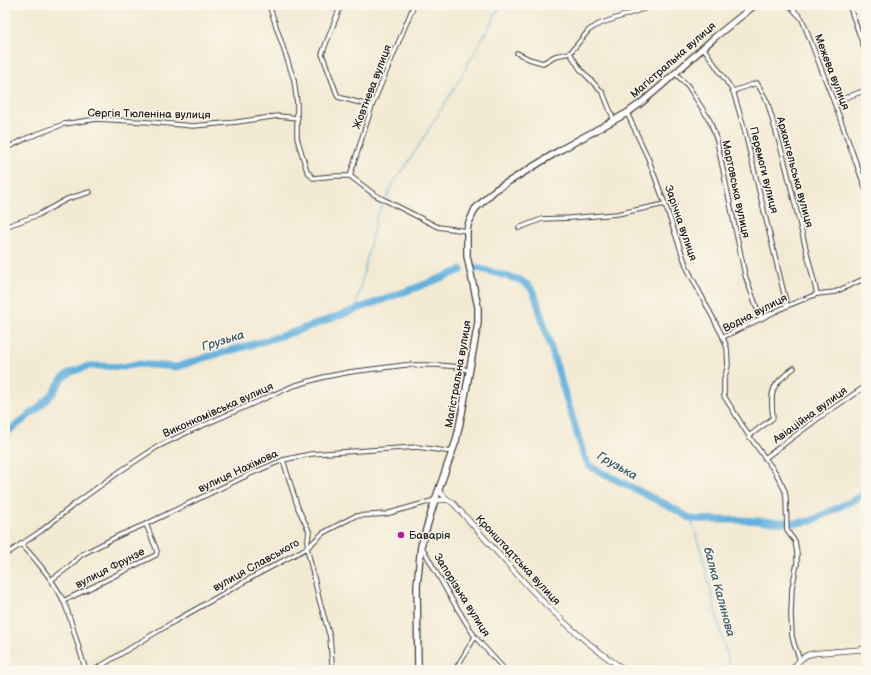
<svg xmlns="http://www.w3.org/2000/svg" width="871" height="675" viewBox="0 0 871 675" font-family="'Balsamiq Sans',sans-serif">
<rect width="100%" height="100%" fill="#fbf7ec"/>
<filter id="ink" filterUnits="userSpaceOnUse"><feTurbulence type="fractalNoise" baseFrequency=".025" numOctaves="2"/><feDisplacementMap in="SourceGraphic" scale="8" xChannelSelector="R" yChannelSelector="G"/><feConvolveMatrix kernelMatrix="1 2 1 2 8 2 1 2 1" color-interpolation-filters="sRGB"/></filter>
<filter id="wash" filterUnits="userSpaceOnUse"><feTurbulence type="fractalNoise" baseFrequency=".012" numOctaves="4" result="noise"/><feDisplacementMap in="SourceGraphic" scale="16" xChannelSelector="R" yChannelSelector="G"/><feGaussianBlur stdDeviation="0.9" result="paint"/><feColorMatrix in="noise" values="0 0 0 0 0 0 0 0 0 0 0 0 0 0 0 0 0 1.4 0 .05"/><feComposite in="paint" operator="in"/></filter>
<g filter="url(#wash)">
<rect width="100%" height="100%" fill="#f3ead3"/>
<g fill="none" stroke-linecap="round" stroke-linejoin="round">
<g stroke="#64b1dd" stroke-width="1">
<polyline points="386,199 393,183 409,161 455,87 501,5"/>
<polyline points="355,310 376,219 384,201"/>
<polyline points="691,519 701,551 722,637 731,670"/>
</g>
<g stroke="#64b1dd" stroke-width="7">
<polyline points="474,267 520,280 529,286 534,292 584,456 589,466 675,509 691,519 720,520 740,520 797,523 811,521 866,494"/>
<polyline points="5,434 37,409 53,393 61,380 69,373 77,370 89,366 105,366 123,367 138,364 177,367 207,357 258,343 294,332 418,287 461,270"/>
</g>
</g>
</g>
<g filter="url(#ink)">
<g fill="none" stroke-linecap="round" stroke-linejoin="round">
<g stroke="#3c3b37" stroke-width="5.5">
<g id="minor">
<polyline points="269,5 294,80 297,103 297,138 307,171 313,178 334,176 350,176 375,195 438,227 467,231"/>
<polyline points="341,5 322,54 338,97 372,106"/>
<polyline points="789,5 802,19 834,102 866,190"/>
<polyline points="849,5 866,53"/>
<polyline points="703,47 724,78 733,91 743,124 787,306"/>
<polyline points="517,53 529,59 543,63 555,56 570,53 589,30 599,24 655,5"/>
<polyline points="570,53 580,69 603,93 614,120"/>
<polyline points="675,73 688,86 710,121 717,141 745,275 761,319"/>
<polyline points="733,91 757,83 767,101 784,159 817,294"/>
<polyline points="834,102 866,90"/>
<polyline points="627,113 648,158 665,204 687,268 723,337 727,348 728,365 724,380 724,396 749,436 776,473 785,491 786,498 787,530 790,535 795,541 797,553 797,564 792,588 791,615 792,636 794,644 800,660"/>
<polyline points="5,149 27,138 64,124 97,119 149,122 193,126 237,122 278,116 298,118"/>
<polyline points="350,176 372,106 414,5"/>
<polyline points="5,228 10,225 38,215 67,199 90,192"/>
<polyline points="519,228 542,219 570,218 617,214 665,204"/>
<polyline points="723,337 787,306 817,294 835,292 866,278"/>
<path d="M749,436L773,418C770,390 771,385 794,368"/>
<polyline points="765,458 820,417 866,386"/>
<polyline points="283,460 298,508 309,531 307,548 319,599 330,637 332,664 333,670"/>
<path d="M21,544C35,558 56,584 64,602C73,624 78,648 86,670"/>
<polyline points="422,547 448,593 475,637 505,670"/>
<polyline points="5,555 41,531 76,503 122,470 157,447 190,431 293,386 324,377 350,372 405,365 437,365 460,367 469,371"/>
<polyline points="51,580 70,566 81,555 120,535 146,524 250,474 283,460 311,454 417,447 453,452"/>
<polyline points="63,601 90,588 156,555 157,551 146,524"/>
<polyline points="94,670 175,621 258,574 307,548 323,533 355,516 386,514 435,500"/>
<polyline points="455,670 475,637"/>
</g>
</g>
<g stroke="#3c3b37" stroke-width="6">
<g id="tertiary">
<path d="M439,491L448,500L453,503C507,562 557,626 625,670"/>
<polyline points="435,500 448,500"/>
<polyline points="791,670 800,660 807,655 816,653 866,649"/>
</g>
</g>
<g stroke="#3c3b37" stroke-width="8">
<polyline id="secondary" points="418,670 417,586 421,546 435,500 456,441 462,413 478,323 478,307 467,256 467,231 468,225 475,209 495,190 562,149 627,113 641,103 661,86 715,37 755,5"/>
</g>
<use href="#minor" stroke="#fff" stroke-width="3.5"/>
<use href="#tertiary" stroke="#fff" stroke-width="4.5"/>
<use href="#secondary" stroke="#fff" stroke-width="5.5"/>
</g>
</g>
<circle fill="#b5179e" stroke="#fbf7ec" stroke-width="1.5" cx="401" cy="535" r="4"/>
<g text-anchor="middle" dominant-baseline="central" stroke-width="3" stroke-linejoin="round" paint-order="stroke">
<g font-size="11" fill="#1c1c1c" stroke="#fbf7ec">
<text transform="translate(673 60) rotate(-41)">Магістральна вулиця</text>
<text transform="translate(832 72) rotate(69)">Межева вулиця</text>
<text transform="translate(372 87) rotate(-69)">Жовтнева вулиця</text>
<text transform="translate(149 114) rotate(1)">Сергія Тюленіна вулиця</text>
<text transform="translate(764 170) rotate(76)">Перемоги вулиця</text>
<text transform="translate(795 172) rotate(75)">Архангельська вулиця</text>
<text transform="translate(736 189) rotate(78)">Мартовська вулиця</text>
<text transform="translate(681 223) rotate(71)">Зарічна вулиця</text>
<text transform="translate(755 313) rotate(-27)">Водна вулиця</text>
<text transform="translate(458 374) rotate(-80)">Магістральна вулиця</text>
<text transform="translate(218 410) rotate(-24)">Виконкомівська вулиця</text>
<text transform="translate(810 415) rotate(-36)">Авіаційна вулиця</text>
<text transform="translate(238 471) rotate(-25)">вулиця Нахімова</text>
<text transform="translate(518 560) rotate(47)">Кронштадтська вулиця</text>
<text transform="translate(256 565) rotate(-29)">вулиця Славського</text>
<text transform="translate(110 568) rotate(-27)">вулиця Фрунзе</text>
<text transform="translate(462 595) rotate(58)">Запорізька вулиця</text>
</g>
<g font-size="11" fill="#1c1c1c" stroke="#fbf7ec" text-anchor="start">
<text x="409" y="535">Баварія</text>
</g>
<g font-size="12" font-style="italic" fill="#395869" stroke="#fbf7ec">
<text transform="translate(223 341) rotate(-17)">Грузька</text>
<text transform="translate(617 466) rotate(30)">Грузька</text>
<text transform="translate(719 592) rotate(75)">балка Калинова</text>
</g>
</g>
<rect width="871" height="675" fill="none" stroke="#fbf7ec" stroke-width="20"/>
</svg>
